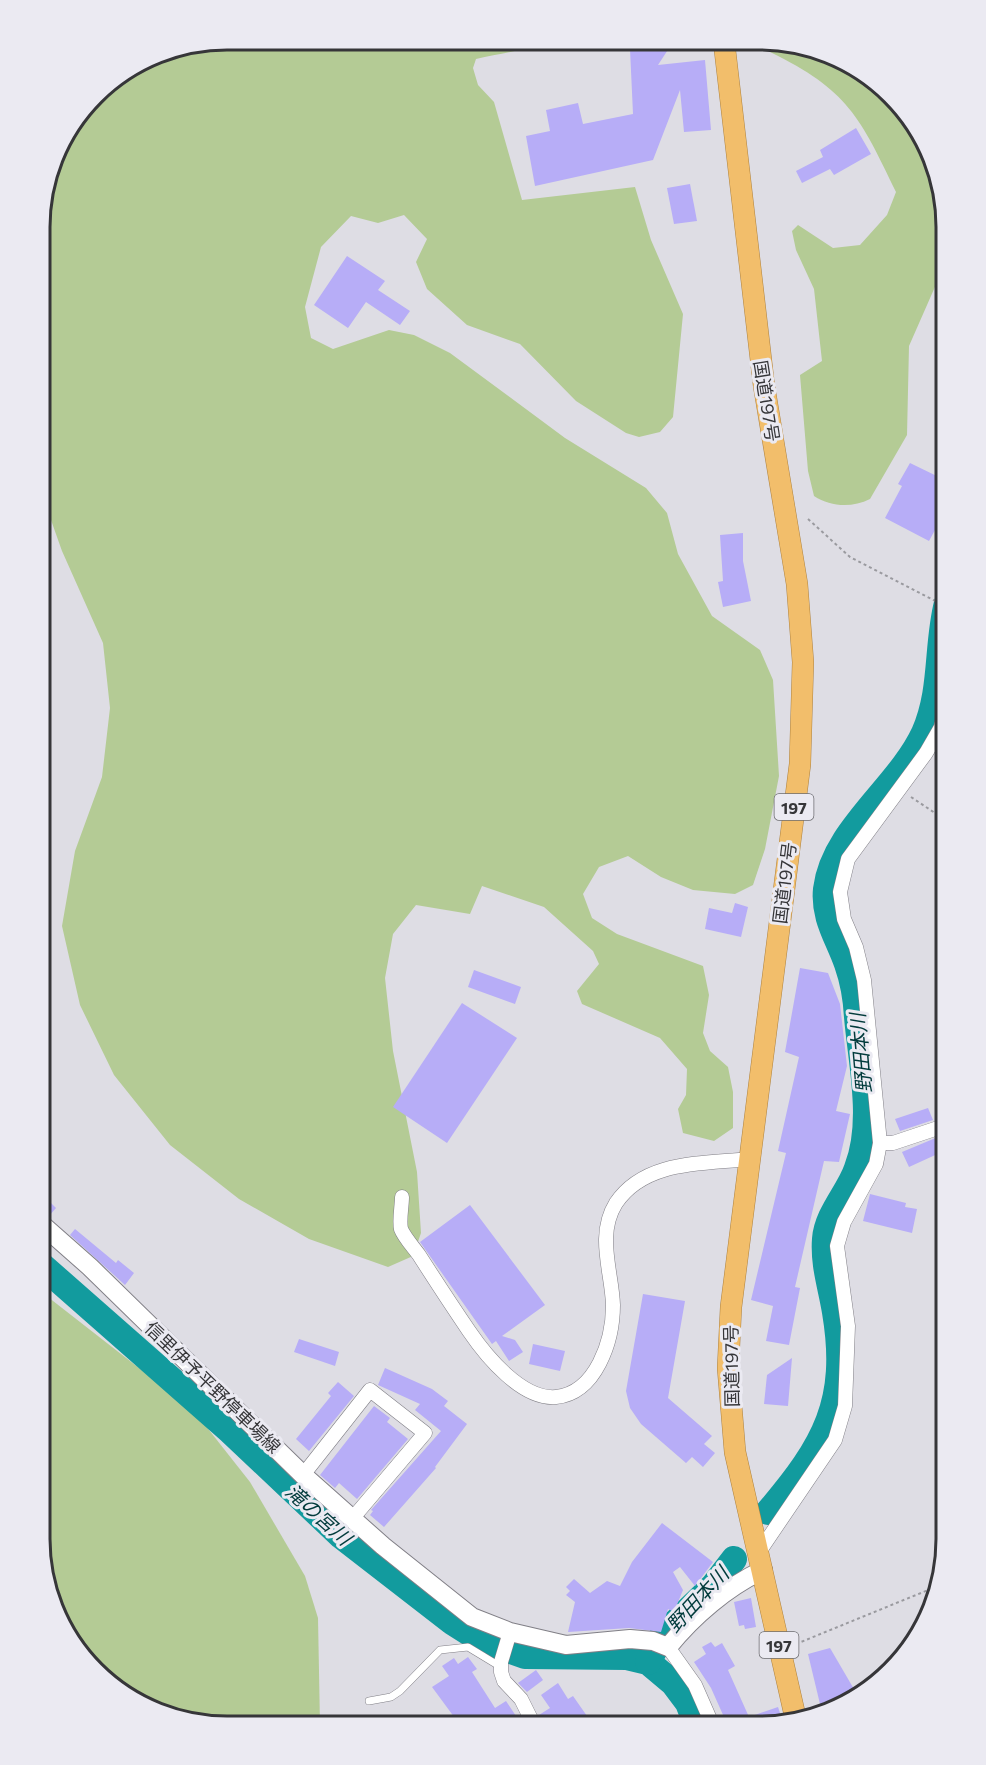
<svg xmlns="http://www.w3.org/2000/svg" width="986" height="1765" viewBox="0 0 986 1765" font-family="Commissioner,'Noto Sans JP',sans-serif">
<rect width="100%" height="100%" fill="#dedde4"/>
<g fill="#b4cb95">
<path d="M227,39L547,41C524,51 501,53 476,59L473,68L478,85L494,102L522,200L635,187L651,240L683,314L673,417L660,432L639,437L626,433L576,401L520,344L467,325L427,289L416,262L427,239L404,215L378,223L351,216L321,247L305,307L311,338L333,349L389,330L414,335L450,353L565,438L646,488L667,513L678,554L712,616L760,650L773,680L779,776L765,849L753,885L735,894L693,890L661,877L628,856L599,867L583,894L592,918L617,934L703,966L709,995L703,1033L710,1051L728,1067L733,1092V1128L714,1141L683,1133L678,1109L686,1095L687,1069L660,1038L582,1004L577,991L599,964L593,951L544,907L482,886L470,914L416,905L393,934L385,978L393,1051L417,1172L421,1233L413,1256L388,1267L309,1239L239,1199L170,1145L114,1075L80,1005L62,926L75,851L102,777L110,708L103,643L62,551L40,489L41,203L59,143L103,86L155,53Z"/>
<path d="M768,42L795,43L883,85L928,153L936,175L947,227V249L938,280L909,346L907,435L870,499C852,508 831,507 814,496L808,471L800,375L822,361L814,289L796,250L792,231L798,225L833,248L860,245L887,215L896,192C860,117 848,90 770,52Z"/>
<polygon points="39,1290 194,1411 250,1482 305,1576 318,1618 320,1725 202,1724 155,1712 103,1680 49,1599 39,1538"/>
</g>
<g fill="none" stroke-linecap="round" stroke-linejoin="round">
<g stroke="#129b9e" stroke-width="26">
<polyline points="39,1263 230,1431 341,1536 452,1622 482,1641 525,1656 627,1657 648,1662 673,1683 688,1703 697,1726"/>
<path d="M768,1512C825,1445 850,1402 835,1312C831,1287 823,1265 825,1239C827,1213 849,1192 857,1168C875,1122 861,1064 857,1017C856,998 853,981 847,964C838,938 823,918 826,889C833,830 899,787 924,733C943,690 936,646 947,603"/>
<polyline points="648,1662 663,1634 714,1585 734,1559"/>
</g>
</g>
<g fill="#b7adf7">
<polygon points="641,42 673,42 658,65 705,60 711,130 684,132 680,90 653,160 535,186 526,136 550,131 546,110 578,103 583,124 633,114 630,49 636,49"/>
<polygon points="856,128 871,154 834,175 830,169 802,183 796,171 823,157 820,150"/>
<polygon points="690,184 697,221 674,224 667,188"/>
<polygon points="347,256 385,281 378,290 410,311 400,325 366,302 348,328 314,305"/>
<polygon points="910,463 947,481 947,508 929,541 885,518 902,486 898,484"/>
<polygon points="743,533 743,561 751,601 723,607 718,582 723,581 720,535"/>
<polygon points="735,903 748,907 741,937 705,929 709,908 732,913"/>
<polygon points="800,968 828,973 840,1004 847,1066 836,1111 850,1114 839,1162 824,1161 795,1287 800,1288 789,1345 766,1341 773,1306 751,1300 786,1153 778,1151 799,1057 785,1052"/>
<polygon points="474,970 521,987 515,1004 468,987"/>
<polygon points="462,1003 517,1038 447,1143 393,1107"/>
<polygon points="928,1108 933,1120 900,1131 895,1119"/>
<polygon points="938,1137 944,1151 909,1167 902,1152"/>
<polygon points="39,1191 56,1208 49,1216 39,1211"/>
<polygon points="870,1194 906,1203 905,1207 917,1209 912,1233 863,1221"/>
<polygon points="470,1205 545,1305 502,1336 515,1340 523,1352 509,1361 496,1341 492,1344 420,1242"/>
<polygon points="75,1229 116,1263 118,1260 134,1273 125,1285 70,1235"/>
<polygon points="643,1294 685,1301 668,1398 712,1436 704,1444 715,1453 703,1467 692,1457 686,1463 641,1424 630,1408 626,1391"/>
<polygon points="299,1339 339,1352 335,1366 294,1352"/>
<polygon points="533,1344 565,1351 560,1371 529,1364"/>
<polygon points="792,1358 788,1406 764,1404 767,1375"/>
<polygon points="385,1368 432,1389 448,1401 444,1406 467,1424 435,1467 436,1468 384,1527 370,1515 373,1511 371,1510 441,1431 415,1410 420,1404 378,1385"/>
<polygon points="338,1382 354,1396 309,1451 296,1439 331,1396 328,1393"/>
<polygon points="374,1406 390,1418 387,1422 408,1439 357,1499 339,1483 335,1488 320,1475"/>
<polygon points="662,1523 713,1562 695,1586 680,1567 673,1572 683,1590 674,1612 668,1609 661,1632 629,1628 568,1632 575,1602 566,1595 570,1591 566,1587 574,1579 590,1593 607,1581 620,1586 632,1562"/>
<polygon points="751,1598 756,1627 745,1629 744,1625 739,1626 734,1602"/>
<polygon points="711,1642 715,1647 722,1643 735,1666 728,1670 749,1717 778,1707 783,1722 759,1726 728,1726 711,1688 694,1662 706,1654 702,1647"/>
<polygon points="830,1648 858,1696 820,1704 808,1654"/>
<polygon points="468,1657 477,1669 472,1672 495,1708 506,1701 518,1719 507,1725 460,1725 432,1687 449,1676 442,1666 454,1658 458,1664"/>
<polygon points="536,1670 543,1680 527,1692 518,1683"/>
<polygon points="558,1683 568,1699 573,1696 594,1726 543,1725 539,1715 550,1708 541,1695"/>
</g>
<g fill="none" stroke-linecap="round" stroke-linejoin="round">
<g stroke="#807f86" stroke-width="8">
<polyline id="service" points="369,1701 391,1697 400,1691 440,1650 468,1647 501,1667"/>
</g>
<g stroke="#807f86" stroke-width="15">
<g id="minor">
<polyline points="880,1143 893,1143 947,1125"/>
<path d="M402,1197C402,1206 399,1220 401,1229C404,1237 414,1248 419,1255C435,1280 452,1306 469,1331C486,1356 522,1400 556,1397C596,1393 613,1341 613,1305C612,1272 596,1235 616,1203C645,1160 703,1164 749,1159"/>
<polyline points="303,1475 370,1390 425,1433 352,1519"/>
<polyline points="759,1552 835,1440 845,1406 848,1326 837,1246 844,1222 876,1164 880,1143 864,980 856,947 844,919 840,892 848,859 926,753 941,727 947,699"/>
<polyline points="510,1632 501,1662 501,1672 504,1681 521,1699 534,1725"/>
<polyline points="668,1647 695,1685 713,1726"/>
</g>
</g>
<g stroke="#807f86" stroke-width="20">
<path id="secondary" d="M39,1222L90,1267L303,1475L383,1546L472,1617L510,1632L566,1645L630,1639L653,1641L668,1647C693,1616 727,1587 763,1570"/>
</g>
<g stroke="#ae8341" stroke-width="22">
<polyline id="trunk" points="724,42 764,386 797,584 803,662 800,764 731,1307 728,1368 735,1452 796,1720"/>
</g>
<g stroke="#9a9a9f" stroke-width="2" stroke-dasharray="3 3" stroke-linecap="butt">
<polyline points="808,519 850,557 947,607"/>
<polyline points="911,797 947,821"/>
<polyline points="796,1644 938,1586"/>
</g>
<use href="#service" stroke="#fff" stroke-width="7"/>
<use href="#minor" stroke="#fff" stroke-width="14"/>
<use href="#secondary" stroke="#fff" stroke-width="18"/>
<use href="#trunk" stroke="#f2be6b" stroke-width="21"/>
</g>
<g text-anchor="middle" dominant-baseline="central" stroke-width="6" stroke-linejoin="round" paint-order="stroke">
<g fill="#ebeaf2" stroke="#6c6c70" stroke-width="1.5">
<rect x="774.5" y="794" width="39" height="26" rx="4.5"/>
<rect x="759.5" y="1632" width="39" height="26" rx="4.5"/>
</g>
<g font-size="16" font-weight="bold" fill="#363639">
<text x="794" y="807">197</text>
<text x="779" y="1645">197</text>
</g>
<g font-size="18" fill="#363639" stroke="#ebeaf2">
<text transform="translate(767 401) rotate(81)">国道197号</text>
<text transform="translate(784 883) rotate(-83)">国道197号</text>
<text transform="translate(731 1366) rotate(-91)">国道197号</text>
<text transform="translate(213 1387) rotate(44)">信里伊予平野停車場線</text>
</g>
<g font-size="20" font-style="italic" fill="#023b3c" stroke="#ebeaf2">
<text transform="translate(860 1053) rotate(-95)">野田本川</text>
<text transform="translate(319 1514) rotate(42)">滝の宮川</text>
<text transform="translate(697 1599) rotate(-47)">野田本川</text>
</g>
</g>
<path d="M0 0H986V1765H0ZM227 50H759A177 177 0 0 1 936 227V1539A177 177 0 0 1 759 1716H227A177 177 0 0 1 50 1539V227A177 177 0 0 1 227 50Z" fill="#ebeaf2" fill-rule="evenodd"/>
<path fill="none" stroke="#363639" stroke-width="3" d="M227 50H759A177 177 0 0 1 936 227V1539A177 177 0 0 1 759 1716H227A177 177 0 0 1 50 1539V227A177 177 0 0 1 227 50Z"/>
</svg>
